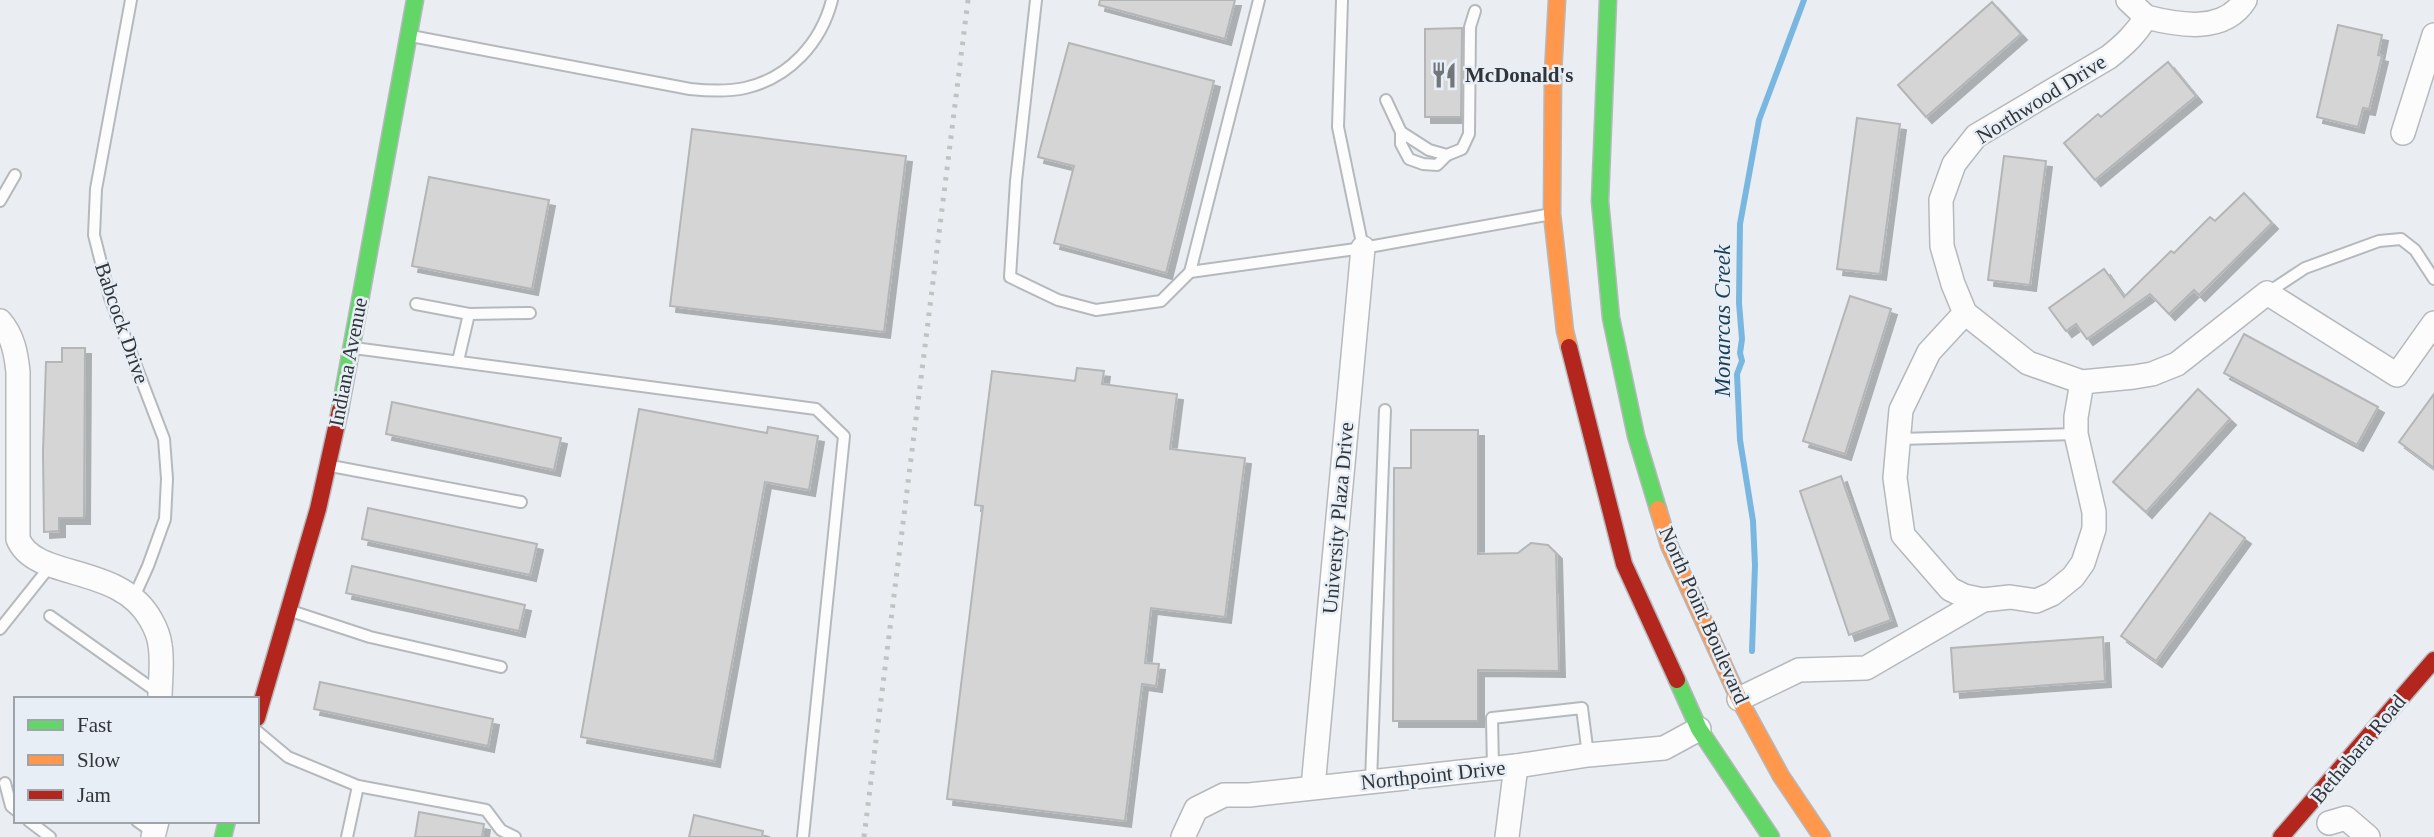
<svg xmlns="http://www.w3.org/2000/svg" width="2434" height="837" viewBox="0 0 2434 837" font-family="'Times New Roman',serif">
<defs>
<filter id="shadow"><feDropShadow dx="6" dy="6" stdDeviation="0" flood-color="#0004"/></filter>
</defs>
<rect width="100%" height="100%" fill="#eaeef2"/>
<g fill="none" stroke-linecap="round" stroke-linejoin="round">
<polyline stroke="#7ab7e0" stroke-width="6" points="1752,651 1755,565 1753,521 1740,440 1737,374 1742,361 1740,353 1742,339 1739,303 1740,224 1759,120 1804,0"/>
</g>
<g fill="#d5d5d6" stroke="#b4b5b6" stroke-width="2" filter="url(#shadow)">
<polygon points="1100,0 1235,0 1225,39 1099,5"/>
<polygon points="1992,2 2021,34 1926,117 1898,85"/>
<polygon points="2338,25 2382,35 2378,55 2382,56 2369,109 2363,108 2358,127 2317,117"/>
<polygon points="1462,28 1461,117 1425,117 1425,29"/>
<polygon points="1069,43 1214,81 1166,273 1054,243 1074,166 1038,157"/>
<polygon points="2168,62 2196,96 2095,180 2064,143 2098,114 2101,117"/>
<polygon points="1857,118 1900,124 1880,274 1837,269"/>
<polygon points="692,129 906,156 884,332 670,306"/>
<polygon points="2004,156 2046,161 2030,285 1988,280"/>
<polygon points="429,177 549,200 532,289 412,266"/>
<polygon points="2244,193 2272,223 2199,295 2194,290 2169,314 2150,294 2087,339 2076,324 2066,331 2049,308 2104,269 2124,297 2171,251 2174,253 2210,217 2215,221"/>
<polygon points="1850,296 1891,309 1845,454 1803,441"/>
<polygon points="2244,334 2378,407 2357,445 2224,373"/>
<polygon points="62,348 85,348 84,518 59,518 59,531 44,532 43,452 46,362 62,362"/>
<polygon points="1077,368 1104,371 1102,384 1177,394 1170,449 1245,458 1225,617 1151,608 1145,663 1159,664 1156,686 1142,684 1125,821 947,799 983,506 975,505 992,371 1075,381"/>
<polygon points="2198,389 2230,419 2146,512 2113,482"/>
<polygon points="2434,394 2434,468 2399,442"/>
<polygon points="392,402 561,438 554,470 386,434"/>
<polygon points="639,409 767,433 768,427 818,436 809,490 765,482 714,761 581,737"/>
<polygon points="1411,430 1478,430 1478,554 1518,553 1531,543 1548,545 1556,553 1559,671 1478,670 1478,721 1393,721 1394,468 1411,468"/>
<polygon points="1841,476 1891,620 1849,635 1800,491"/>
<polygon points="368,508 537,544 530,575 362,539"/>
<polygon points="2210,513 2245,538 2156,661 2121,636"/>
<polygon points="352,566 525,605 519,631 346,593"/>
<polygon points="2103,637 2105,681 1954,692 1951,648"/>
<polygon points="320,682 493,719 488,746 314,709"/>
<polygon points="419,812 484,824 482,837 415,837"/>
<polygon points="694,815 763,831 762,837 689,837"/>
</g>
<g fill="none" stroke-linecap="round" stroke-linejoin="round">
<g stroke="#b6b9bc" stroke-width="14">
<g id="lane">
<polyline points="131,0 96,189 94,235 110,298 164,439 167,479 165,519 148,566 134,597"/>
<polyline points="1036,0 1016,181 1010,277 1058,300 1096,310 1161,301 1190,272"/>
<polyline points="1259,0 1190,272 1363,248 1546,215"/>
<polyline points="1342,0 1338,127 1363,248"/>
<path d="M411,36L690,89C709,91 727,92 745,88C789,78 821,43 832,0"/>
<polyline points="1386,100 1401,132 1429,150 1447,155 1462,149 1469,134 1470,27 1475,11"/>
<polyline points="1401,132 1401,144 1409,159 1423,164 1437,165 1447,155"/>
<polyline points="0,201 15,175"/>
<polyline points="2267,293 2305,268 2379,241 2401,239 2415,250 2434,279"/>
<polyline points="416,304 469,314 458,361"/>
<polyline points="469,314 530,313"/>
<polyline points="354,348 816,409 844,436 803,837"/>
<polyline points="1899,439 2076,434"/>
<polyline points="331,466 521,502"/>
<polyline points="291,611 370,637 501,667"/>
<polyline points="50,616 160,694"/>
<polyline points="0,629 51,565"/>
<polyline points="257,731 288,757 358,786 486,810 501,830 515,837"/>
<polyline points="1493,768 1492,718 1582,708 1588,755"/>
<polyline points="1371,781 1385,410"/>
<polyline points="5,783 11,806 16,810"/>
<polyline points="29,821 50,837"/>
<polyline points="137,821 154,833"/>
<polyline points="347,837 358,786"/>
</g>
</g>
<g stroke="#b6b9bc" stroke-width="26">
<g id="street">
<path d="M2128,0L2146,17C2136,34 2124,45 2109,57L1976,136L1954,164L1941,200L1942,246L1953,284L1965,313L2028,363L2082,382L2134,377L2152,374L2177,364L2267,293L2397,375L2434,323"/>
<path d="M2146,17C2178,25 2224,34 2245,0"/>
<polyline points="2403,133 2434,35"/>
<polyline points="1965,313 1929,352 1901,410 1895,478 1903,535 1950,589 1964,596 1983,600"/>
<path d="M0,321C13,336 16,353 18,372V539C35,581 120,563 151,620C155,627 159,636 160,645C163,662 160,681 160,699"/>
<polyline points="1739,699 1799,670 1866,668 1983,600 2010,597 2036,601 2052,594 2073,577 2083,563 2094,529 2094,512 2076,434 2076,417 2082,382"/>
<polyline points="1313,787 1363,248"/>
<polyline points="2329,823 2346,818 2368,837"/>
<polyline points="153,837 157,821"/>
<polyline points="1183,837 1196,809 1224,795 1249,795 1516,766 1588,755 1664,748 1699,729"/>
<polyline points="1507,837 1516,766"/>
</g>
</g>
<g stroke="#b6b9bc" stroke-width="19">
<g id="fast">
<polyline points="1608,0 1600,201 1611,318 1636,436 1658,509"/>
<polyline points="340,410 415,0"/>
<polyline points="1677,680 1699,729 1771,837"/>
<polyline points="223,837 227,821"/>
</g>
</g>
<g stroke="#b6b9bc" stroke-width="19">
<g id="slow">
<polyline points="1557,0 1553,73 1552,214 1565,331 1569,347"/>
<polyline points="1658,509 1669,545 1739,699 1781,776 1822,837"/>
</g>
</g>
<g stroke="#b6b9bc" stroke-width="19">
<g id="jam">
<polyline points="1569,347 1624,564 1677,680"/>
<polyline points="257,718 318,509 340,410"/>
<polyline points="2281,837 2434,660"/>
</g>
</g>
<use href="#lane" stroke="#fcfcfd" stroke-width="10"/>
<use href="#street" stroke="#fcfcfd" stroke-width="23"/>
<use href="#fast" stroke="#63d668" stroke-width="16"/>
<use href="#slow" stroke="#ff974d" stroke-width="16"/>
<use href="#jam" stroke="#b3261e" stroke-width="16"/>
<polyline stroke="#c1c3c3" stroke-width="5" stroke-dasharray="3.5 7" stroke-linecap="butt" points="864,837 968,0"/>
</g>
<defs>
<g id="restaurant-bare" transform="scale(2.1)"><path d="M-5-6h1v4h1v-4h1v4h1v-4h1v5L-1.5 .5V6h-2V.5L-5-1ZM5-6V6H3V1.5H1.5Q1.5-4 5-6Z" fill="#727679" stroke="#e7eef6" stroke-width="2.5" paint-order="stroke"/></g>
</defs>
<g fill-rule="evenodd">
<use href="#restaurant-bare" x="1444" y="75"/>
</g>
<g text-anchor="middle" dominant-baseline="central" stroke-width="5" stroke-linejoin="round" paint-order="stroke">
<g font-size="21" font-weight="bold" fill="#323538" stroke="#e7eef6" text-anchor="start">
<text x="1465" y="75">McDonald's</text>
</g>
<g font-size="21" fill="#323538" stroke="#e7eef6">
<text transform="translate(2041 99) rotate(-32)">Northwood Drive</text>
<text transform="translate(122 323) rotate(71)">Babcock Drive</text>
<text transform="translate(348 362) rotate(-79)">Indiana Avenue</text>
<text transform="translate(1338 518) rotate(-85)">University Plaza Drive</text>
<text transform="translate(1704 615) rotate(66)">North Point Boulevard</text>
<text transform="translate(2358 749) rotate(-50)">Bethabara Road</text>
<text transform="translate(1433 775) rotate(-6)">Northpoint Drive</text>
</g>
<g font-size="23" font-style="italic" fill="#1a3e56" stroke="#e7eef6">
<text transform="translate(1722 321) rotate(-90)">Monarcas Creek</text>
</g>
</g>
<rect x="14" y="697" width="245" height="126" fill="#e7eef6" stroke="#9fa4aa" stroke-width="2"/>
<rect x="28" y="720" width="35" height="10" fill="#63d668" stroke="#9fa4aa" stroke-width="2"/>
<text x="77" y="732" font-size="21" fill="#323538">Fast</text>
<rect x="28" y="755" width="35" height="10" fill="#ff974d" stroke="#9fa4aa" stroke-width="2"/>
<text x="77" y="767" font-size="21" fill="#323538">Slow</text>
<rect x="28" y="790" width="35" height="10" fill="#b3261e" stroke="#9fa4aa" stroke-width="2"/>
<text x="77" y="802" font-size="21" fill="#323538">Jam</text>
</svg>
